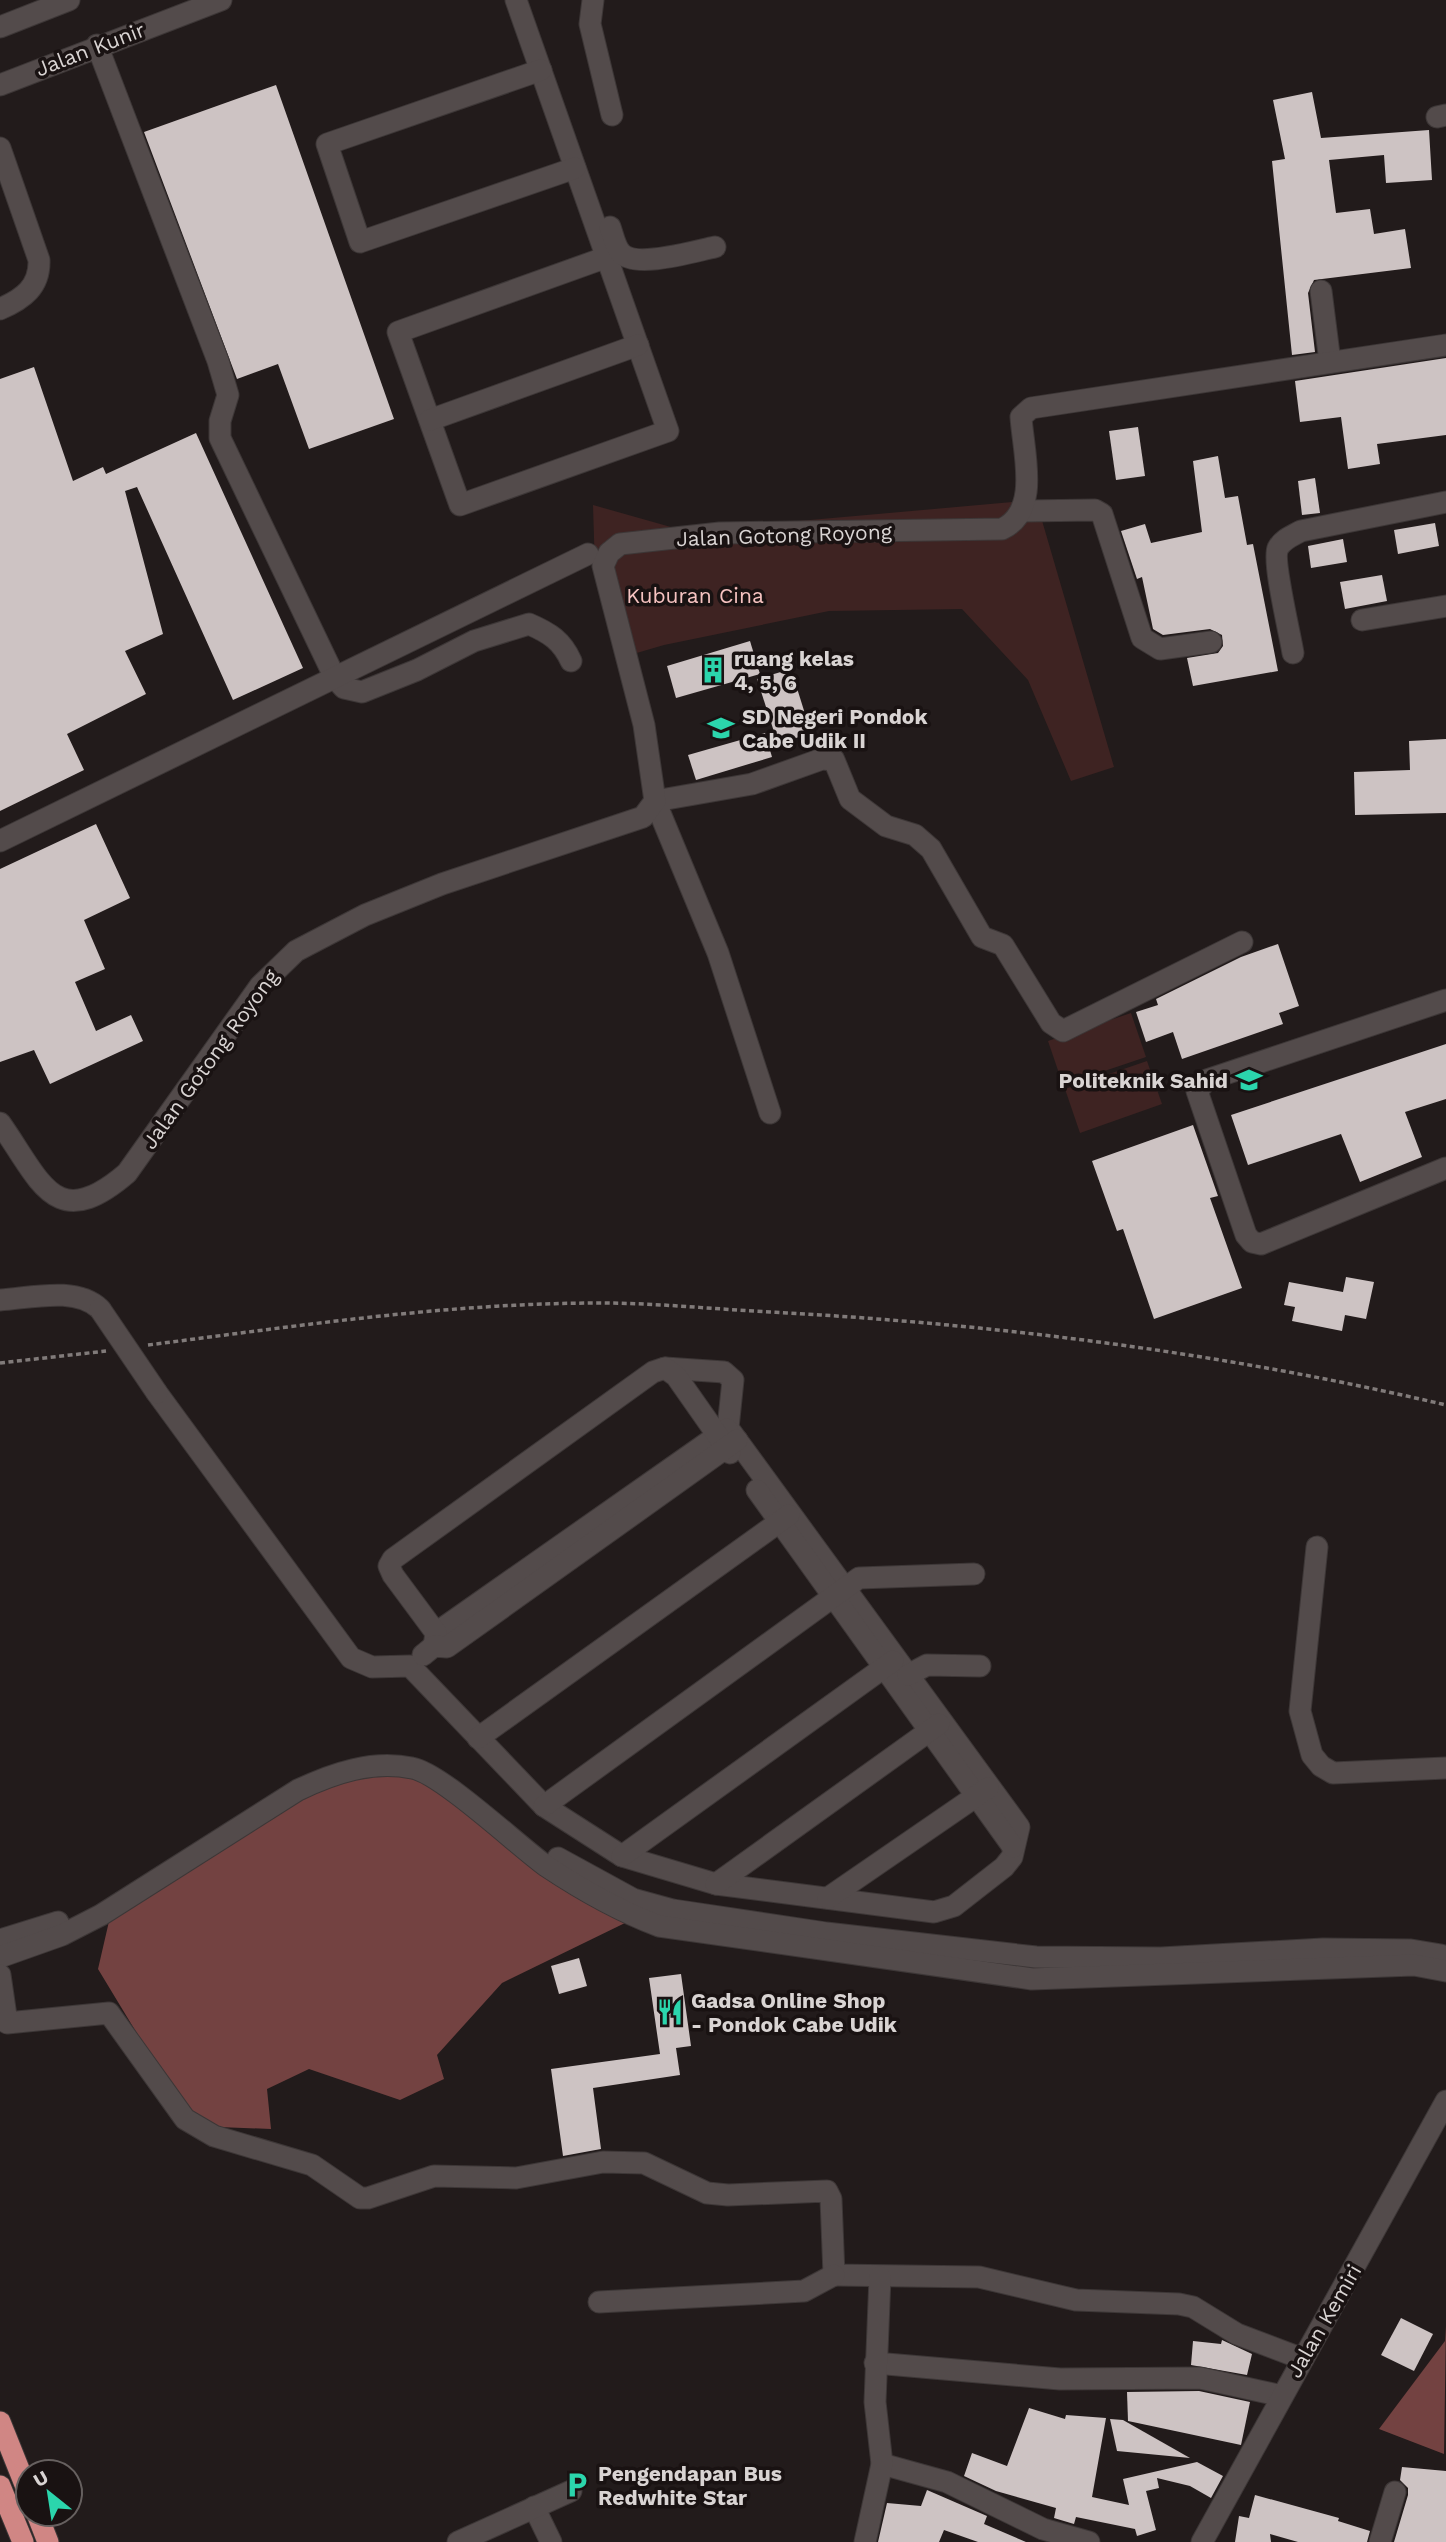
<svg xmlns="http://www.w3.org/2000/svg" width="1446" height="2542" viewBox="0 0 1446 2542" font-family="'Work Sans',sans-serif">
<rect width="100%" height="100%" fill="#221b1b"/>
<g fill="#3e2322">
<polygon points="1036,500 1114,767 1071,781 1028,680 962,609 829,611 664,645 623,657 595,570 593,505 685,531"/>
<polygon points="1131,1013 1146,1057 1063,1085 1048,1041"/>
<polygon points="1147,1061 1162,1104 1080,1133 1065,1089"/>
</g>
<g fill="#734241">
<polygon points="400,1769 431,1780 545,1868 625,1923 502,1983 437,2055 444,2079 400,2100 309,2069 267,2089 271,2129 193,2126 98,1969 110,1917 323,1780"/>
<polygon points="1446,2326 1444,2454 1379,2429 1445,2341"/>
</g>
<g fill="#cdc3c3">
<polygon points="276,85 394,419 309,449 278,364 237,379 144,132"/>
<polygon points="1312,92 1321,138 1429,130 1432,180 1386,183 1384,155 1329,160 1336,213 1370,209 1374,234 1405,229 1411,268 1314,280 1308,293 1315,352 1292,355 1272,161 1285,159 1273,100"/>
<polygon points="1446,358 1446,435 1377,444 1380,464 1348,469 1341,417 1300,422 1295,381"/>
<polygon points="34,367 73,481 103,467 106,474 196,433 303,668 233,700 137,487 125,491 163,634 125,651 146,694 67,734 84,770 0,811 0,379"/>
<polygon points="1138,427 1145,476 1116,480 1109,431"/>
<polygon points="1218,456 1225,498 1238,496 1247,545 1253,544 1278,671 1193,686 1187,658 1218,653 1223,646 1222,635 1210,629 1163,635 1153,629 1142,577 1137,579 1121,531 1145,524 1151,543 1202,532 1193,461"/>
<polygon points="1315,478 1320,513 1302,515 1298,481"/>
<polygon points="1435,523 1439,546 1398,554 1394,530"/>
<polygon points="1343,539 1347,562 1311,568 1308,546"/>
<polygon points="1382,575 1387,601 1345,609 1340,582"/>
<polygon points="750,641 760,674 676,698 667,666"/>
<polygon points="791,669 811,733 778,744 757,679"/>
<polygon points="765,733 772,757 696,780 688,755"/>
<polygon points="1446,739 1446,813 1355,815 1354,772 1410,770 1409,741"/>
<polygon points="96,824 130,898 84,920 105,969 75,982 96,1031 131,1015 143,1041 50,1084 34,1050 0,1062 0,869"/>
<polygon points="1278,944 1299,1006 1279,1013 1283,1024 1182,1059 1173,1032 1146,1042 1136,1012 1158,1005 1156,999 1241,957"/>
<polygon points="1446,1044 1446,1099 1405,1112 1422,1157 1360,1182 1341,1134 1248,1165 1231,1115"/>
<polygon points="1193,1125 1218,1196 1210,1198 1242,1288 1154,1319 1123,1229 1117,1231 1092,1161"/>
<polygon points="1346,1277 1374,1282 1366,1319 1345,1315 1342,1331 1292,1321 1295,1307 1284,1305 1289,1282 1343,1292"/>
<polygon points="579,1958 587,1986 559,1994 551,1966"/>
<polygon points="681,1974 691,2046 676,2048 680,2075 593,2088 601,2149 563,2156 551,2069 660,2054 649,1978"/>
<polygon points="1401,2318 1433,2334 1414,2371 1381,2355"/>
<polygon points="1222,2340 1252,2354 1247,2375 1191,2365 1193,2341 1221,2344"/>
<polygon points="1199,2391 1250,2402 1241,2445 1128,2421 1127,2392"/>
<polygon points="1029,2408 1065,2419 1066,2415 1106,2418 1092,2497 1129,2505 1123,2479 1197,2462 1223,2476 1211,2498 1190,2486 1157,2478 1159,2488 1146,2491 1156,2530 1137,2536 1135,2529 1076,2517 1074,2524 1054,2518 1056,2508 996,2491 964,2476 972,2453 1007,2466"/>
<polygon points="1110,2419 1123,2420 1190,2458 1117,2451"/>
<polygon points="1402,2467 1446,2471 1446,2542 1394,2542 1408,2495 1408,2488 1400,2480"/>
<polygon points="927,2490 987,2516 984,2524 1026,2542 978,2542 944,2530 939,2542 878,2542 887,2503 921,2506"/>
<polygon points="1255,2495 1339,2518 1338,2521 1370,2531 1367,2542 1298,2542 1270,2534 1271,2542 1235,2542 1239,2516 1249,2518"/>
</g>
<g fill="none" stroke-linecap="round" stroke-linejoin="round">
<g stroke="#3d3737" stroke-width="23">
<g id="minor">
<polyline points="516,0 668,431 460,505 398,332 607,257"/>
<polyline points="593,0 590,24 612,115"/>
<polyline points="0,27 69,0"/>
<path d="M97,45L218,361L228,395L220,421V438L335,678L344,688L362,692L417,670L474,641L529,624C550,633 562,641 571,661"/>
<polyline points="541,70 327,144 360,242 575,168"/>
<polyline points="0,85 221,0"/>
<polyline points="1437,117 1446,115"/>
<path d="M0,148L39,260C40,287 23,299 0,309"/>
<path d="M610,227C613,235 615,247 621,253C636,269 695,251 715,247"/>
<polyline points="1321,291 1330,362"/>
<polyline points="430,420 638,345"/>
<polyline points="1024,511 1095,510 1102,514 1142,638 1160,649 1211,642"/>
<polyline points="1362,620 1446,606"/>
<path d="M1293,653C1290,634 1272,560 1278,548C1283,539 1292,536 1301,531L1446,502"/>
<polyline points="0,841 588,554"/>
<polyline points="1446,1000 1207,1080 1197,1091 1246,1235 1252,1242 1261,1244 1446,1168"/>
<polyline points="770,1113 718,953 655,801 752,784 822,759 834,760 850,799 886,826 915,835 931,849 982,937 1003,945 1051,1023 1063,1031 1242,942"/>
<path d="M0,1123C41,1181 55,1235 127,1173L260,986L296,951L365,915L442,884L643,817L655,801L644,725L603,566L609,553L620,544L720,533L1002,529C1041,511 1023,451 1021,417L1031,408L1446,345"/>
<path d="M0,1300C31,1298 76,1286 100,1309"/>
<polyline points="157,1393 351,1658 372,1667 410,1666 544,1806 622,1856 716,1884 934,1912 954,1906 1004,1867 1012,1857 1019,1827 728,1428 733,1380 724,1372 665,1368"/>
<polyline points="757,1490 1013,1847"/>
<polyline points="1317,1547 1300,1711 1312,1755 1321,1766 1333,1773 1446,1768"/>
<polyline points="436,1633 727,1429"/>
<polyline points="434,1646 436,1633 393,1575 389,1566 393,1559 653,1372 665,1368 676,1376 730,1453"/>
<polyline points="423,1655 434,1646 447,1647 737,1440"/>
<polyline points="908,1675 927,1665 980,1666"/>
<polyline points="478,1738 789,1515"/>
<polyline points="544,1806 859,1578 974,1574"/>
<polyline points="622,1856 893,1661"/>
<polyline points="558,1858 633,1899 673,1910 826,1933 1036,1957 1161,1958 1323,1949 1411,1950 1441,1955"/>
<polyline points="716,1884 939,1724"/>
<polyline points="828,1898 988,1788"/>
<polyline points="0,1940 58,1922"/>
<path d="M0,1957L62,1935L101,1915L298,1790C334,1773 372,1760 412,1768C441,1773 517,1845 546,1866C582,1890 619,1911 659,1926L1032,1979L1414,1965L1446,1971"/>
<polyline points="0,1975 7,2023 109,2013 185,2119 214,2136 312,2165 360,2198 368,2198 434,2176 516,2178 603,2162 644,2163 707,2193 728,2195 827,2191 831,2199 834,2275 979,2277 1076,2300 1179,2304 1193,2307 1237,2334 1303,2359"/>
<polyline points="599,2302 804,2291 834,2275"/>
<polyline points="875,2363 1060,2379 1200,2378 1282,2396"/>
<polyline points="882,2464 947,2482 1043,2529 1089,2542"/>
<polyline points="534,2507 551,2542"/>
<polyline points="458,2542 571,2491"/>
<polyline points="865,2542 882,2464 875,2402 880,2277"/>
<polyline points="1202,2542 1446,2101"/>
<polyline points="1380,2542 1395,2492"/>
</g>
</g>
<g stroke="#3d3737" stroke-width="23">
<g id="highway">
<polyline points="0,2422 28,2492"/>
<polyline points="0,2486 23,2542"/>
<polyline points="37,2514 48,2542"/>
</g>
</g>
<g stroke="#817b7a" stroke-width="3.5" stroke-dasharray="5 3.5" stroke-linecap="butt">
<path d="M148,1345C298,1326 448,1303 599,1303C656,1303 713,1309 770,1312C997,1324 1224,1353 1446,1405"/>
<polyline points="0,1363 106,1351"/>
</g>
<use href="#minor" stroke="#534b4b" stroke-width="21"/>
<use href="#highway" stroke="#d08684" stroke-width="21"/>
<g stroke="#3d3737" stroke-width="23" stroke-linecap="butt">
<polyline id="minor-bridge" points="100,1309 157,1393"/>
</g>
<use href="#minor-bridge" stroke="#534b4b" stroke-width="21"/>
</g>
<defs>
<g id="building-bare" transform="scale(2.1)"><path d="M-4-6H4V6H1V3H-1V6H-4ZM-2.5-4.3h1.7v1.8h-1.7ZM.8-4.3h1.7v1.8H.8ZM-2.5-1h1.7V.8h-1.7ZM.8-1h1.7V.8H.8Z" fill="#2bd5ac" stroke="#191212" stroke-width="2.5" paint-order="stroke"/></g>
<g id="school-bare" transform="scale(2.1)"><path d="M0-5L7-2L0 1L-7-2ZM-4 1L0 2.5L4 1V4Q0 6-4 4Z" fill="#2bd5ac" stroke="#191212" stroke-width="2.5" paint-order="stroke"/></g>
<g id="university-bare" transform="scale(2.1)"><path d="M0-5L7-2L0 1L-7-2ZM-4 1L0 2.5L4 1V4Q0 6-4 4Z" fill="#2bd5ac" stroke="#191212" stroke-width="2.5" paint-order="stroke"/></g>
<g id="restaurant-bare" transform="scale(2.1)"><path d="M-5-6h1v4h1v-4h1v4h1v-4h1v5L-1.5 .5V6h-2V.5L-5-1ZM5-6V6H3V1.5H1.5Q1.5-4 5-6Z" fill="#2bd5ac" stroke="#191212" stroke-width="2.5" paint-order="stroke"/></g>
<g id="parking-bare" transform="scale(2.1)"><path d="M-3.5-5.5H1a3.5 3.5 0 0 1 0 7H-1V5.5H-3.5ZM-1-3.4V-.6H.8a1.4 1.4 0 0 0 0-2.8Z" fill="#2bd5ac" stroke="#191212" stroke-width="2.5" paint-order="stroke"/></g>
</defs>
<g fill-rule="evenodd">
<use href="#building-bare" x="713" y="670"/>
<use href="#school-bare" x="721" y="728"/>
<use href="#university-bare" x="1249" y="1080"/>
<use href="#restaurant-bare" x="670" y="2012"/>
<use href="#parking-bare" x="577" y="2485"/>
</g>
<g text-anchor="middle" dominant-baseline="central" stroke-width="7" stroke-linejoin="round" paint-order="stroke">
<g font-size="21" fill="#d9d4d3" stroke="#191212">
<text transform="translate(90 49) rotate(-21)">Jalan Kunir</text>
<text transform="translate(784 535) rotate(-2)">Jalan Gotong Royong</text>
<text transform="translate(210 1059) rotate(-54)">Jalan Gotong Royong</text>
<text transform="translate(1324 2321) rotate(-60)">Jalan Kemiri</text>
</g>
<g font-size="21" fill="#f6c3c1" stroke="#191212">
<text x="695" y="595">Kuburan Cina</text>
</g>
<g font-size="21" font-weight="bold" fill="#d9d4d3" stroke="#191212" text-anchor="start">
<text x="734" y="658">ruang kelas<tspan x="734" dy="24">4, 5, 6</tspan></text>
<text x="742" y="716">SD Negeri Pondok<tspan x="742" dy="24">Cabe Udik II</tspan></text>
<text x="1228" y="1080" text-anchor="end">Politeknik Sahid</text>
<text x="691" y="2000">Gadsa Online Shop<tspan x="691" dy="24">- Pondok Cabe Udik</tspan></text>
<text x="598" y="2473">Pengendapan Bus<tspan x="598" dy="24">Redwhite Star</tspan></text>
</g>
</g>
<g transform="translate(49 2493) rotate(330)"><circle r="33" fill="#191212" stroke="#66605f" stroke-width="2"/>
<path d="M0-5L12 26L0 18L-12 26Z" fill="#2bd5ac"/>
<text y="-10" font-size="19" font-weight="bold" text-anchor="middle" fill="#d9d4d3">U</text>
</g>
</svg>
